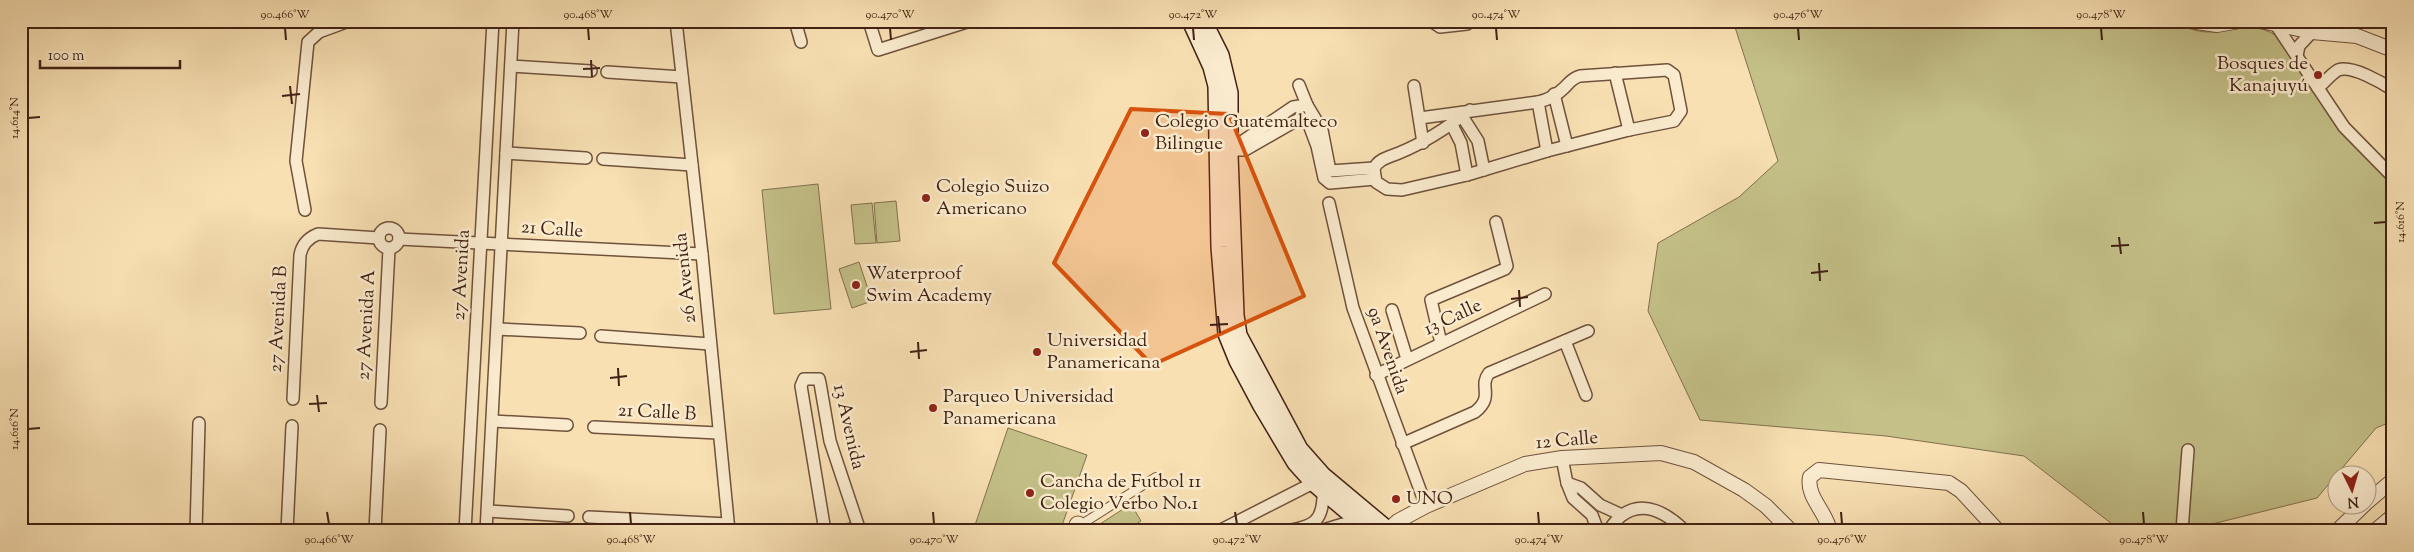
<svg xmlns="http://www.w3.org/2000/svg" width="2414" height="552" viewBox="0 0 2414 552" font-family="'Sorts Mill Goudy',serif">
<rect width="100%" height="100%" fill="#f8e0b3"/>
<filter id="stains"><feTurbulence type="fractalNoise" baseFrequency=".004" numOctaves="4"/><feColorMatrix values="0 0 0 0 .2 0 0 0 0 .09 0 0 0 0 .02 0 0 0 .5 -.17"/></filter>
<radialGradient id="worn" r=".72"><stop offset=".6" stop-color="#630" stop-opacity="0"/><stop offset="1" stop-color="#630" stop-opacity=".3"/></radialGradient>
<g fill="#c4c088" stroke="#82704e">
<path d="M1733,21H2179C2208,48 2244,14 2275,35L2328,108L2393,180V421L2376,428L2317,498L2196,528L2121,531L2024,456L1886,436L1700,420L1648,311L1658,243L1739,197L1778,161Z"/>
<polygon points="818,184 831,309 774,314 762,190"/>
<polygon points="896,201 900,241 877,243 874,203"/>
<polygon points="872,203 876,243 855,244 851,205"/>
<polygon points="859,262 872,301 852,308 839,269"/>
<polygon points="1008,428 1087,455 1060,531 973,531"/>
<polygon points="1131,504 1141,521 1125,531 1105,531 1100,524"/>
</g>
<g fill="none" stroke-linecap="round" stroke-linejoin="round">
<g stroke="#6f513c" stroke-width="10">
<g id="pedestrian">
<circle cx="1078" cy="525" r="4.5"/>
<polyline points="1082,524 1156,477"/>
</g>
</g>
<g stroke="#6f513c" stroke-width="14">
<g id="minor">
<polyline points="676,21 702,254 729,531"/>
<polyline points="795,21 801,42"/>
<polyline points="869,21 878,50 970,21"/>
<polyline points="1431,21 1440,27 1467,24 1472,21"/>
<polyline points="2276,25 2344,127 2393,177"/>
<polyline points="2297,56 2299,46 2312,32"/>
<polyline points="511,66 591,71"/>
<polyline points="607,72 682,77"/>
<polyline points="1615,73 1629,130"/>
<polyline points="1299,85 1307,105 1322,130 1330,171 1374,168"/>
<polyline points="1414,86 1423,143"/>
<path d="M2318,88C2324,83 2331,74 2338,70C2352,65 2381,82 2393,90"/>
<polyline points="1554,94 1567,146"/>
<polyline points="1538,102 1547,151"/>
<polyline points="1462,116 1478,141 1484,170"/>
<path d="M1420,118L1538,102C1547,100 1557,95 1564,88C1569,83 1572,78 1580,76L1667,70L1674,75L1681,111L1674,121L1629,130L1547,151L1467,175L1402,190L1387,189L1376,182L1374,169C1378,159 1389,157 1399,153C1426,142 1447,128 1470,110"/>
<polyline points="1452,125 1461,143 1467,175"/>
<polyline points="1237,150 1240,143 1293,107 1307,105"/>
<polyline points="506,153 586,158"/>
<polyline points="1224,156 1237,150 1245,150 1299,119 1305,119 1308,122 1317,146 1324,178 1330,183 1375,179"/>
<polyline points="603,159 692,165"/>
<polyline points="1329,203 1353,308 1426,506"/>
<polyline points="305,210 296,161 308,42 319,32 349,21"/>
<circle cx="389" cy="238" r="10"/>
<polyline points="399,239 702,254"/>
<polyline points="1392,310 1407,359"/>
<polyline points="497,329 580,333"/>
<polyline points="601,336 710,344"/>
<polyline points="1565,341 1586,395"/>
<polyline points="1441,343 1431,300 1505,269 1507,266 1496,222"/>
<polyline points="1376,375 1545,294"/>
<path d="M293,399L300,255C302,244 308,238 318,234L379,238"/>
<polyline points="381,403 389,249"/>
<polyline points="493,421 567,425"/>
<polyline points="594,427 718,433"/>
<path d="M1402,444L1475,412C1495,396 1478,387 1489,373L1588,331"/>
<polyline points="1562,458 1567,483 1573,498 1592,515 1598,531"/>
<polyline points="1567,483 1581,488 1600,505 1622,515"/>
<polyline points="488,511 568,516"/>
<polyline points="589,517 728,524"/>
<polyline points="196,531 199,423"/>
<polyline points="287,531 292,426"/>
<polyline points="375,531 380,430"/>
<polyline points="465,531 493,21"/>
<polyline points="486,531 513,21"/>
<polyline points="825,531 801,386 804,379 819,379 820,383 830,441 860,531"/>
<polyline points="841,531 859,528"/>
<polyline points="1219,531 1313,483"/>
<path d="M1285,531C1313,527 1324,522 1323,491"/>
<polyline points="1320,531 1343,524 1360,523"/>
<path d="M1608,531C1612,526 1616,520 1621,516C1644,498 1669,515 1685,531"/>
<polyline points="2182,531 2188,450"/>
</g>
</g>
<g stroke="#6f513c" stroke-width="16">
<g id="tertiary">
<polyline points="2190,21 2217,25 2239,21"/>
<polyline points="2261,21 2312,32 2357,36 2393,50"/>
<polyline points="2366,503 2393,480"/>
<polyline points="1387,531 1398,521 1426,506 1525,464 1562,458 1661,453 1694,462 1744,490 1766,506 1791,531"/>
<path d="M1830,531C1826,511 1806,497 1810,477L1819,470L1949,483L1961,491L1998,531"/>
<polyline points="2337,531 2365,504"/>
<polyline points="2375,531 2393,516"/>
</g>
</g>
<g stroke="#412114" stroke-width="18">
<g id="secondary">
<polyline points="1190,21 1211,67 1216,86 1219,247 1226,334 1237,361 1261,406 1295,463 1313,483 1370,531"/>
<polyline points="1204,21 1221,55 1230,93 1230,155 1236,315 1239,335 1300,449 1323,475 1390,531"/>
</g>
</g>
<use href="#pedestrian" stroke="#faebce" stroke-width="8"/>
<use href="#minor" stroke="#faebce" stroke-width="11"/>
<use href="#tertiary" stroke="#faebce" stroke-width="14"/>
<use href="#secondary" stroke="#faebce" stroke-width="15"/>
</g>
<path fill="#d7530d" fill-opacity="0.2" stroke="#d7530d" stroke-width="4" stroke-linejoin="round" d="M1131,109L1229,114L1304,296L1152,365L1054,263Z"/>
<path fill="none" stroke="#412114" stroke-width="2" d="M285,28L286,40M588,28L589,40M890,28L891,40M1193,28L1194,40M1496,28L1497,40M1798,28L1799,40M2101,28L2102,40M591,60L592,77M583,69L600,68M290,86L292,104M282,96L300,94M28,118L40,117M2374,223L2386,222M2119,237L2121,254M2111,246L2129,245M1819,263L1820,281M1811,273L1828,271M1519,290L1520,307M1511,299L1528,297M1218,316L1220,333M1210,325L1228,324M918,342L919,359M910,352L927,350M618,368L619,386M610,378L627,376M317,395L319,412M309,404L327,403M28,429L40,428M327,512L329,524M630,512L631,524M933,512L934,524M1235,512L1237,524M1538,512L1539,524M1841,512L1842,524M2143,512L2144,524"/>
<g fill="#8f2418" stroke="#faebce" stroke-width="2">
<circle cx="2318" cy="75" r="5"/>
<circle cx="1145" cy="133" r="5"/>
<circle cx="926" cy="198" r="5"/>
<circle cx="856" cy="285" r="5"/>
<circle cx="1037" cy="352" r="5"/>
<circle cx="933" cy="408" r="5"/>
<circle cx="1030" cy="493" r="5"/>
<circle cx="1396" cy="499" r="5"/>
</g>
<g text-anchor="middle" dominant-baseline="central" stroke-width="5" stroke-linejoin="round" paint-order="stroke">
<g font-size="19" fill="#412114" stroke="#faebce" text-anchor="start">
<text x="2308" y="64" text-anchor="end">Bosques de<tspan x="2308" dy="22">Kanajuyú</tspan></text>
<text x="1155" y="122">Colegio Guatemalteco<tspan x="1155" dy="22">Bilingue</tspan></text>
<text x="936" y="187">Colegio Suizo<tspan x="936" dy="22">Americano</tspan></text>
<text x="866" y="274">Waterproof<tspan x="866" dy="22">Swim Academy</tspan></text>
<text x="1047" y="341">Universidad<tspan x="1047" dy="22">Panamericana</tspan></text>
<text x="943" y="397">Parqueo Universidad<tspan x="943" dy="22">Panamericana</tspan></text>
<text x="1040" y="482">Cancha de Futbol 11<tspan x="1040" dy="22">Colegio Verbo No.1</tspan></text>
<text x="1406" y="499">UNO</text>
</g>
<g font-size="19" fill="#412114" stroke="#faebce">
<text transform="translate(552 230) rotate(4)">21 Calle</text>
<text transform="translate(462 275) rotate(-87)">27 Avenida</text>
<text transform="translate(686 278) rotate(-96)">26 Avenida</text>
<text transform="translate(1453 318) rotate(-25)">13 Calle</text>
<text transform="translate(279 319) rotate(-87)">27 Avenida B</text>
<text transform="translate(367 325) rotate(-87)">27 Avenida A</text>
<text transform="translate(1387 351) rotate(71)">9a Avenida</text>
<text transform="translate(657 413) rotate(3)">21 Calle B</text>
<text transform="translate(848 427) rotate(77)">13 Avenida</text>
<text transform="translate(1567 441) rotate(-5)">12 Calle</text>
</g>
</g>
<rect width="2414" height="552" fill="none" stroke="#f8e0b3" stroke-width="55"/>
<g transform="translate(2352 490) rotate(175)"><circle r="24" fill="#faebce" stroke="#b09a84"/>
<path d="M0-4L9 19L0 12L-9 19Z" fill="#8f2418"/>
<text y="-8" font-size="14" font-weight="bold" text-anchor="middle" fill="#412114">N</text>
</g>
<path d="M40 60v8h140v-8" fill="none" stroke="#412114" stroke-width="2.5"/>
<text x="48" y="60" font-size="15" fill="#412114" stroke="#faebce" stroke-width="4" paint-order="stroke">100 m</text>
<rect x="28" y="28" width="2358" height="496" fill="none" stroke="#412114" stroke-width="2"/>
<g font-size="12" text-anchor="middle" fill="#412114">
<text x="285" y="18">90.466°W</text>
<text x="588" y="18">90.468°W</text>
<text x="890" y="18">90.470°W</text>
<text x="1193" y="18">90.472°W</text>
<text x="1496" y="18">90.474°W</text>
<text x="1798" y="18">90.476°W</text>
<text x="2101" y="18">90.478°W</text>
<text transform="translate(14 118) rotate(-90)" y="4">14.614°N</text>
<text transform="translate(2400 222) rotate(-90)" y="4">14.616°N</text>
<text transform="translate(14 429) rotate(-90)" y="4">14.616°N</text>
<text x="329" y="543">90.466°W</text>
<text x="631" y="543">90.468°W</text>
<text x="934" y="543">90.470°W</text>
<text x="1237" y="543">90.472°W</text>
<text x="1539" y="543">90.474°W</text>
<text x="1842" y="543">90.476°W</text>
<text x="2144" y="543">90.478°W</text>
</g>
<rect width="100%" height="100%" filter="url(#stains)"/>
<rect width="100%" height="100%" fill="url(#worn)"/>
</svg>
